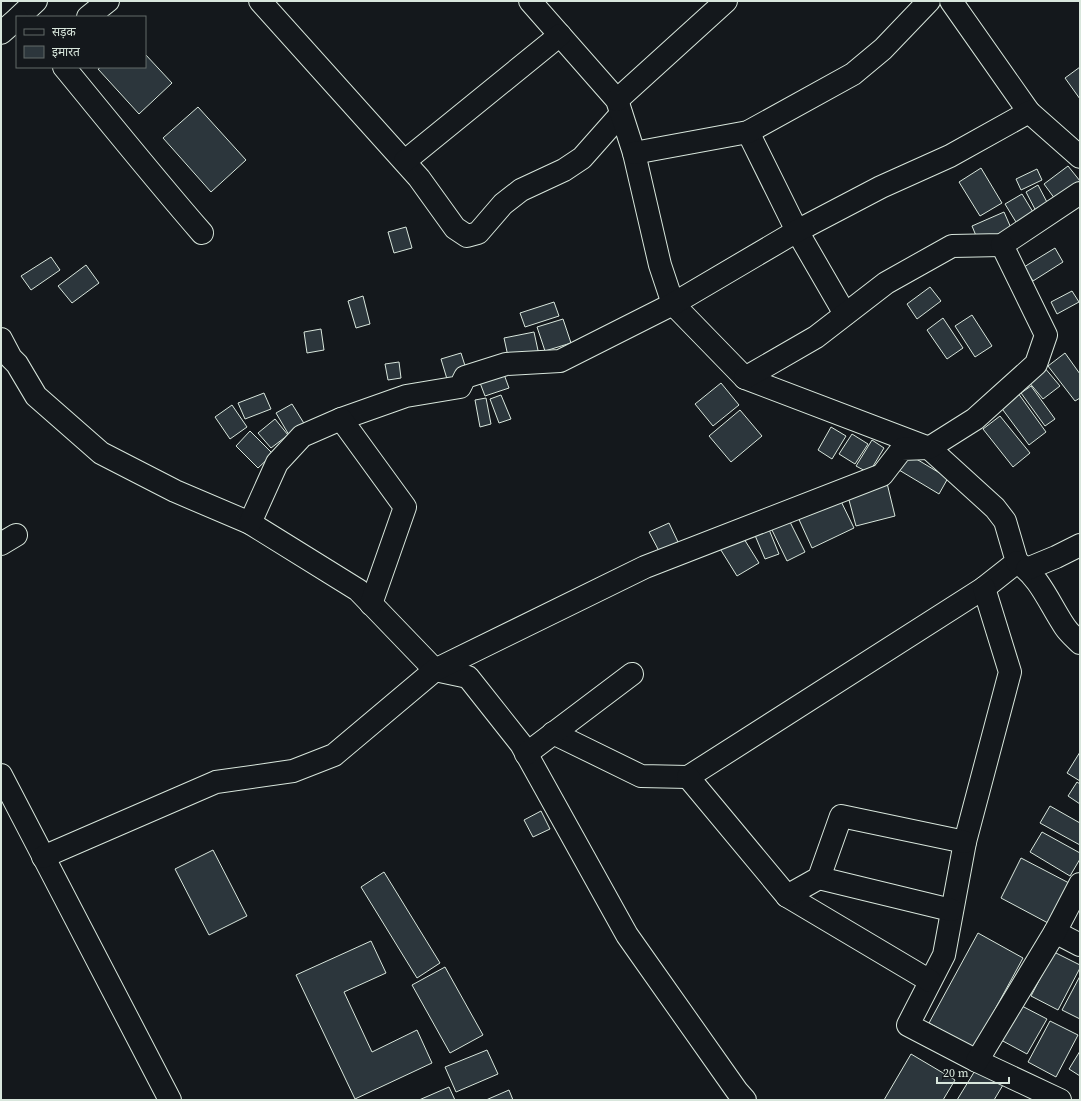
<svg xmlns="http://www.w3.org/2000/svg" width="1081" height="1101" viewBox="0 0 1081 1101" font-family="'Source Serif 4','Noto Sans Devanagari',serif">
<rect width="100%" height="100%" fill="#14181c"/>
<g fill="#2c363c" stroke="#d8e6dc">
<polygon points="145,54 172,83 139,114 98,69 101,67 145,67"/>
<polygon points="1080,67 1080,99 1065,78"/>
<polygon points="198,107 246,160 211,192 163,138"/>
<polygon points="1068,166 1080,181 1055,199 1044,184"/>
<polygon points="981,168 1002,203 980,216 959,182"/>
<polygon points="1037,169 1042,180 1021,190 1016,179"/>
<polygon points="1038,185 1049,206 1037,213 1026,192"/>
<polygon points="1022,194 1036,217 1019,227 1005,204"/>
<polygon points="1004,212 1011,228 979,243 972,226"/>
<polygon points="406,227 412,248 394,253 388,232"/>
<polygon points="1055,248 1063,262 1033,281 1024,267"/>
<polygon points="51,257 60,270 31,290 21,276"/>
<polygon points="86,265 99,283 72,303 58,286"/>
<polygon points="930,287 941,301 917,319 907,304"/>
<polygon points="1072,291 1079,302 1057,314 1051,302"/>
<polygon points="363,296 370,324 356,328 348,301"/>
<polygon points="554,302 559,316 525,327 520,313"/>
<polygon points="972,315 992,346 975,357 955,326"/>
<polygon points="943,318 963,348 947,359 927,330"/>
<polygon points="563,319 571,343 545,351 537,327"/>
<polygon points="321,329 324,350 307,353 304,332"/>
<polygon points="534,332 539,355 509,361 504,338"/>
<polygon points="461,353 467,372 447,379 441,359"/>
<polygon points="1065,353 1080,374 1080,398 1075,401 1048,366"/>
<polygon points="399,362 401,378 388,380 385,364"/>
<polygon points="501,366 509,388 485,396 477,375"/>
<polygon points="1044,367 1060,386 1043,399 1028,381"/>
<polygon points="721,383 739,405 713,426 695,404"/>
<polygon points="1031,386 1055,419 1045,426 1021,393"/>
<polygon points="264,393 271,409 245,419 238,403"/>
<polygon points="1018,393 1046,432 1029,445 1000,406"/>
<polygon points="501,395 511,419 499,423 490,399"/>
<polygon points="486,398 491,424 480,427 475,400"/>
<polygon points="292,404 305,425 289,435 276,413"/>
<polygon points="232,405 247,427 230,439 215,417"/>
<polygon points="740,410 762,436 731,462 709,436"/>
<polygon points="1000,416 1030,453 1013,467 983,429"/>
<polygon points="275,419 288,435 271,448 258,433"/>
<polygon points="831,427 846,436 832,459 818,450"/>
<polygon points="250,431 273,454 258,468 236,446"/>
<polygon points="852,434 868,444 855,464 839,454"/>
<polygon points="872,440 884,448 869,473 856,466"/>
<polygon points="908,454 948,478 939,494 899,470"/>
<polygon points="886,479 895,516 856,526 846,489"/>
<polygon points="837,493 854,528 812,548 796,513"/>
<polygon points="788,518 805,552 787,561 770,526"/>
<polygon points="669,523 678,542 659,551 649,532"/>
<polygon points="768,527 779,554 765,559 754,533"/>
<polygon points="741,534 759,563 737,576 719,547"/>
<polygon points="1080,752 1080,781 1067,773"/>
<polygon points="1077,782 1080,784 1080,804 1068,796"/>
<polygon points="1050,806 1080,823 1080,845 1040,823"/>
<polygon points="541,811 550,829 533,837 524,820"/>
<polygon points="1042,832 1080,853 1080,859 1070,876 1030,852"/>
<polygon points="213,850 247,916 209,935 175,869"/>
<polygon points="1021,858 1069,883 1048,923 1001,898"/>
<polygon points="384,872 440,963 417,978 361,887"/>
<polygon points="978,933 1023,958 974,1048 929,1023"/>
<polygon points="371,941 386,973 344,992 372,1052 417,1030 432,1063 355,1099 296,975"/>
<polygon points="1054,952 1080,965 1080,968 1058,1010 1031,996"/>
<polygon points="445,967 483,1035 450,1053 412,985"/>
<polygon points="1080,976 1080,1019 1062,1010"/>
<polygon points="1020,1005 1047,1019 1027,1054 1001,1040"/>
<polygon points="1050,1021 1078,1035 1056,1077 1028,1062"/>
<polygon points="487,1050 498,1074 456,1092 445,1067"/>
<polygon points="1080,1051 1080,1076 1069,1069"/>
<polygon points="911,1054 955,1080 943,1100 884,1100"/>
<polygon points="976,1069 1003,1085 994,1100 957,1100"/>
<polygon points="449,1087 455,1100 419,1100"/>
<polygon points="509,1090 513,1100 486,1100"/>
</g>
<g fill="none" stroke-linecap="round" stroke-linejoin="round">
<g stroke="#d8e6dc" stroke-width="24">
<g id="minor">
<polyline points="260,1 419,178 455,228 467,236 478,233 503,204 521,190 564,170 582,158 621,114"/>
<polyline points="530,1 617,100 634,153 660,265 673,304 745,378 929,448 995,508 1005,521 1017,562 984,588 688,777 641,776 553,733"/>
<polyline points="951,1 1029,112"/>
<polyline points="19,17 36,1"/>
<polyline points="88,17 108,1"/>
<polyline points="1,33 17,19"/>
<path d="M64,67C110,123 155,179 202,233"/>
<polyline points="617,100 726,1"/>
<polyline points="748,132 797,231 845,314"/>
<polyline points="634,153 748,132 853,74 883,49 929,1"/>
<polyline points="405,161 560,35"/>
<polyline points="1,339 11,358 17,364 36,396 101,453 175,491 250,523 358,590 435,670 468,677 521,744 627,935 737,1091 745,1100"/>
<polyline points="745,378 816,337 886,283 952,246 1002,245 1080,193"/>
<polyline points="341,419 406,396 460,387 465,377 506,364 560,361 673,304 797,231 881,187 950,156 1029,112 1080,157"/>
<polyline points="250,523 277,463 302,436 341,419 405,507 371,604"/>
<polyline points="1,544 16,535"/>
<path d="M1017,562C1040,577 1050,605 1065,627C1069,633 1075,638 1080,643"/>
<polyline points="1027,569 1056,557 1080,545"/>
<polyline points="984,588 1010,672 965,842 944,955 908,1025 977,1061 1060,1100"/>
<polyline points="526,754 632,674"/>
<polyline points="1,775 170,1100"/>
<polyline points="688,777 787,896 930,981"/>
<polyline points="43,857 216,782 293,771 334,755 435,670 645,567 882,475 902,449 929,448 975,419 1036,364 1046,335 1002,245"/>
<polyline points="819,878 951,910"/>
<polyline points="787,896 819,878 841,816 965,842"/>
<polyline points="1055,932 1080,945"/>
<polyline points="977,1061 1055,932 1080,884"/>
</g>
</g>
<use href="#minor" stroke="#14181c" stroke-width="22"/>
</g>
<rect width="1081" height="1101" fill="none" stroke="#d8e6dc" stroke-width="4"/>
<rect x="16" y="16" width="130" height="52" fill="#14181c" stroke="#626a69"/>
<rect x="24" y="29" width="20" height="6" fill="#14181c" stroke="#626a69"/>
<text x="52" y="36" font-size="12" fill="#d8e6dc">सड़क</text>
<rect x="24" y="46" width="20" height="12" fill="#2c363c" stroke="#626a69"/>
<text x="52" y="56" font-size="12" fill="#d8e6dc">इमारत</text>
<path d="M937 1077v6h72v-6" fill="none" stroke="#d8e6dc" stroke-width="2"/>
<text x="943" y="1077" font-size="12" fill="#d8e6dc" stroke="#14181c" stroke-width="3" paint-order="stroke">20 m</text>
</svg>
